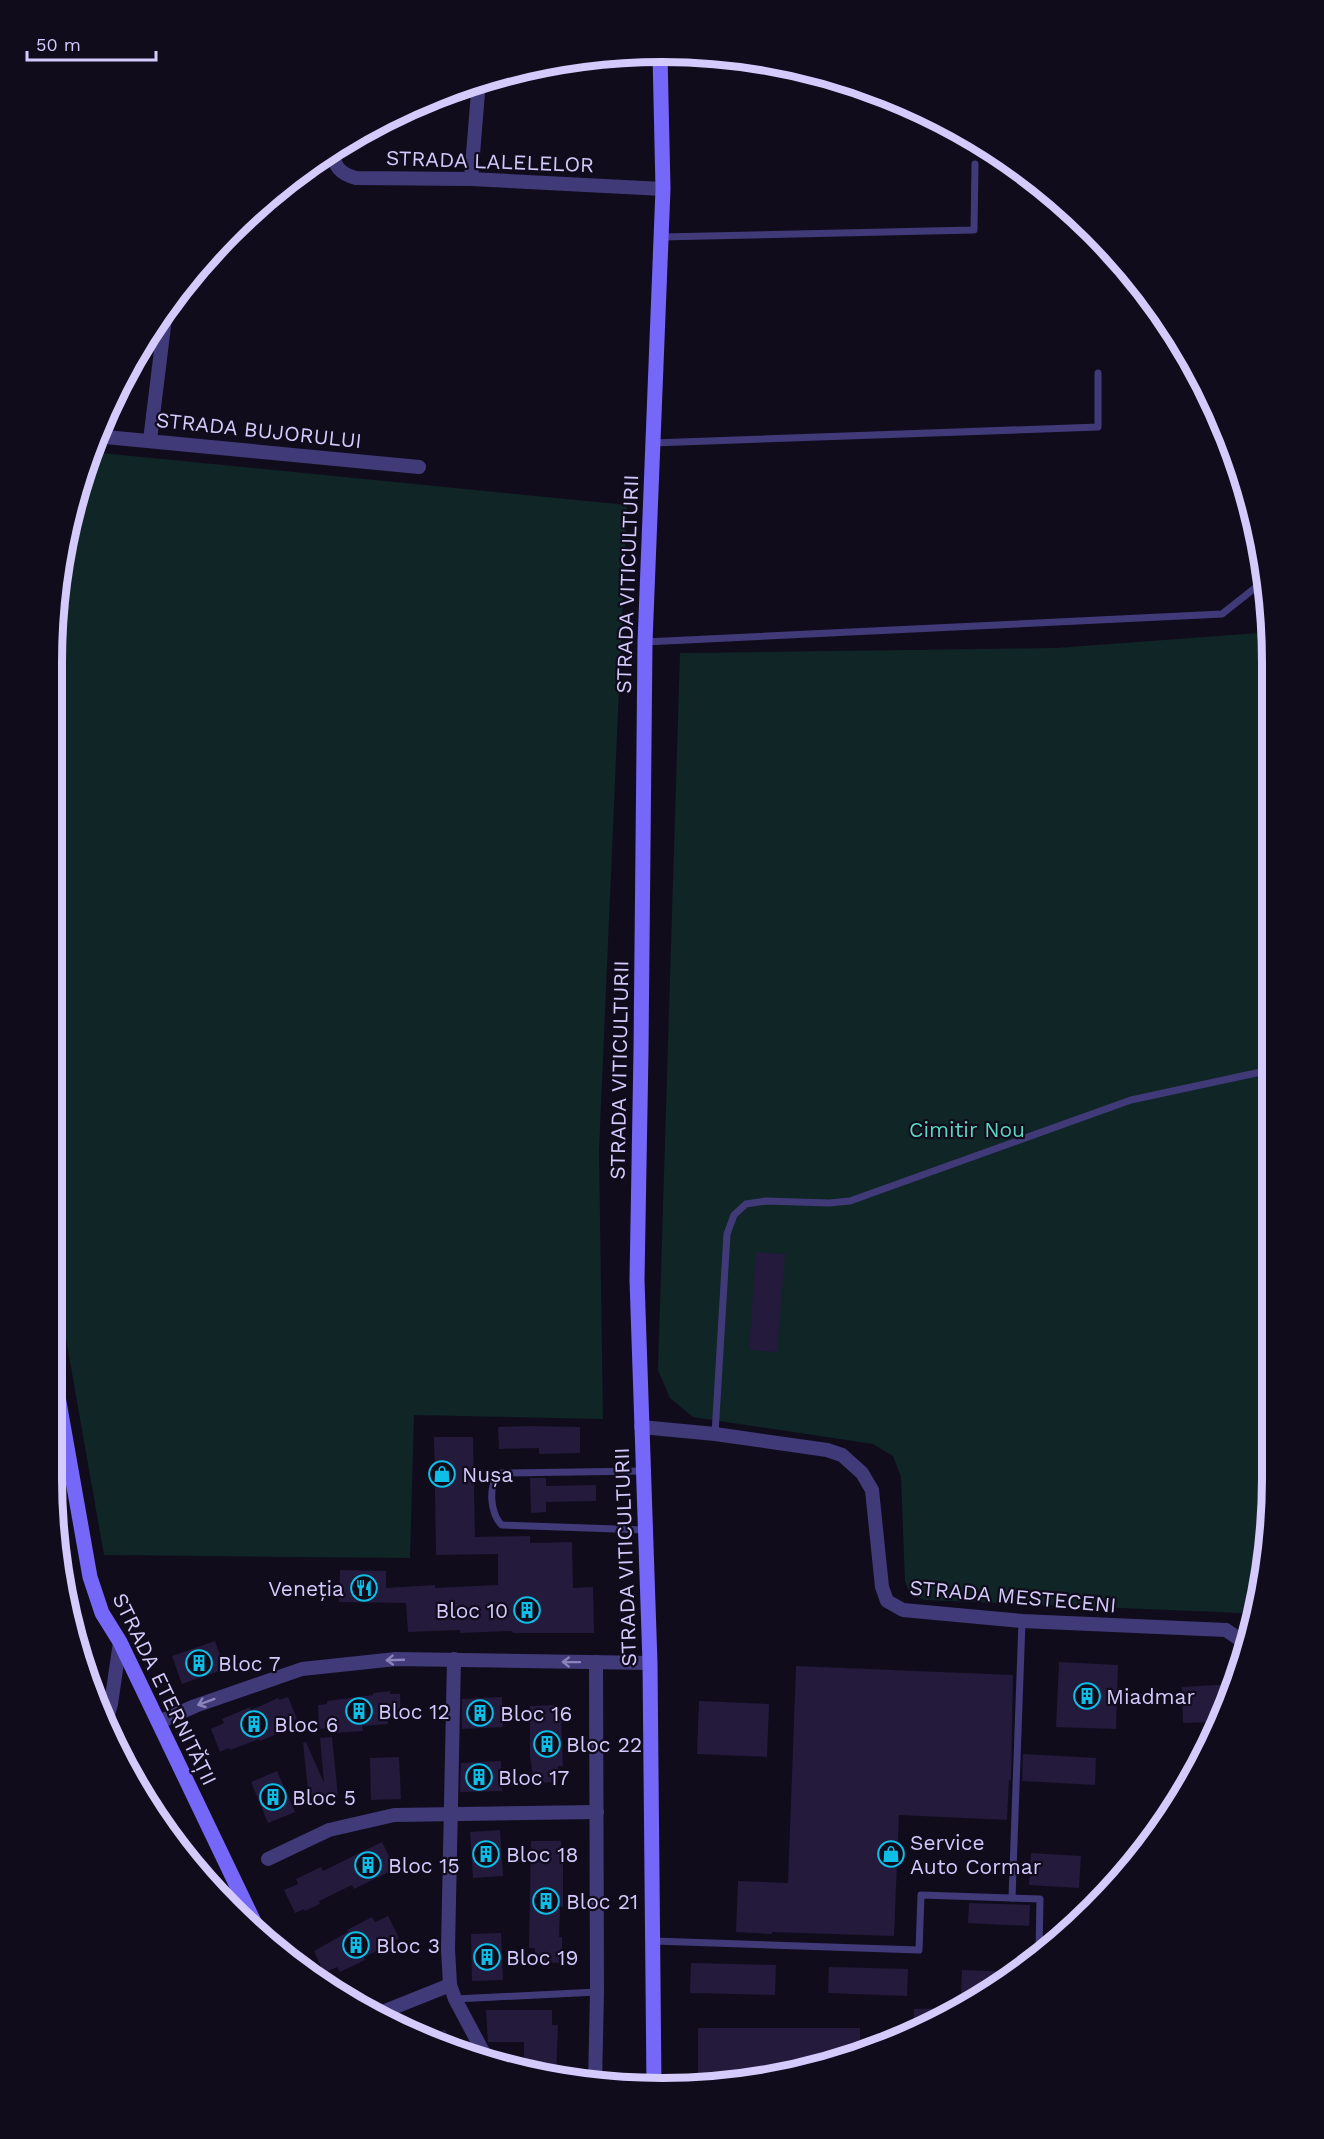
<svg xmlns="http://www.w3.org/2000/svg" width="1324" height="2139" viewBox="0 0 1324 2139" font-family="'Work Sans',sans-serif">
<rect width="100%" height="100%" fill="#100c1c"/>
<g fill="#102526">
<polygon points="91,452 627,505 599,1151 603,1419 414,1415 410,1558 104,1555 56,1282 56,583"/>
<polygon points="1272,632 1268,1556 1252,1617 1242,1613 925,1600 910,1594 905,1581 901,1477 893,1456 873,1444 693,1417 670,1398 658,1370 680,653 1056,648"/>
</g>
<g fill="#231a3c">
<polygon points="756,1252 785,1254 777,1352 749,1350"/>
<polygon points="528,1426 580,1427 580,1453 539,1454 539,1448 499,1449 498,1427"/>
<polygon points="434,1437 473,1437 475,1537 530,1536 530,1543 572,1542 573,1588 593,1587 594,1633 513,1633 512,1631 460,1633 460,1630 408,1632 406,1603 339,1602 340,1570 386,1571 386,1588 435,1585 435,1588 498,1585 498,1554 436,1555"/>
<polygon points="530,1478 546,1478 546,1486 596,1485 596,1501 546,1502 546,1512 531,1513"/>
<polygon points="215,1641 225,1669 182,1684 172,1656"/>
<polygon points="1059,1662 1118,1665 1116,1729 1056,1727"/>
<polygon points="796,1666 1013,1675 1011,1780 1009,1780 1007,1820 899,1815 894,1936 772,1932 772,1934 736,1932 738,1881 788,1883"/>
<polygon points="1234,1684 1229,1702 1213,1703 1214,1722 1183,1723 1182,1687"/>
<polygon points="390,1691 390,1694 400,1694 401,1717 387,1718 388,1724 362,1726 363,1731 334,1733 334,1728 319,1729 318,1705 327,1704 327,1701 373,1695 373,1693"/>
<polygon points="288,1697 297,1719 283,1725 286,1730 260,1741 259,1739 230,1750 229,1748 220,1752 211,1729 224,1723 222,1719 250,1707 251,1710 278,1698 279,1700"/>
<polygon points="502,1697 503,1727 462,1729 462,1699"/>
<polygon points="699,1701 769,1704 767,1757 697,1754"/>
<polygon points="555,1705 556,1719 561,1719 563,1766 558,1766 558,1782 534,1783 530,1756 530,1706"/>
<polygon points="332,1737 338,1797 309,1800 303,1743 306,1742 324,1783 320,1738"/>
<polygon points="1023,1754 1096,1758 1095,1785 1022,1781"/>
<polygon points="399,1757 401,1799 371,1800 370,1758"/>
<polygon points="501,1761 502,1791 460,1792 461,1763"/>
<polygon points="277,1771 295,1812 268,1823 251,1782"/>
<polygon points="500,1830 503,1876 473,1878 470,1832"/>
<polygon points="531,1841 561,1841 561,1858 563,1858 563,1907 560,1906 559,1937 562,1937 562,1953 559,1953 559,1963 535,1962 535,1948 529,1948"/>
<polygon points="382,1842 395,1869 354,1889 352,1885 319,1901 320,1904 305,1911 304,1909 295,1913 284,1890 298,1884 296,1879 321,1867 323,1871"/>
<polygon points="1031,1853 1081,1856 1079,1888 1029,1885"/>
<polygon points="969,1903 1030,1905 1029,1926 968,1923"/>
<polygon points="388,1916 399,1938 390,1943 391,1944 364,1957 365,1960 340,1972 337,1967 324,1973 314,1951 348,1932 347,1930 372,1917 375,1922"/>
<polygon points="501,1933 503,1980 472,1981 471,1934"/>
<polygon points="691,1963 776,1965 775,1995 690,1993"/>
<polygon points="829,1967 908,1969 907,1996 828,1993"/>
<polygon points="962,1970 1017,1972 1002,1985 984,1994 961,1993"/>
<polygon points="955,2008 945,2013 914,2028 914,2009"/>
<polygon points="486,2010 552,2010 552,2025 558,2025 556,2077 524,2069 524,2042 488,2042"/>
<polygon points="698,2028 860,2028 860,2055 742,2083 698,2086"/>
<polygon points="445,2029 456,2052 424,2039"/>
</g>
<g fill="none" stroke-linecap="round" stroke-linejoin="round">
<g stroke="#413a79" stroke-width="7">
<polyline points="1073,225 1074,215"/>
<polyline points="661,237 974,230 975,164"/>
<polyline points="653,443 1098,427 1098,373"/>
<polyline points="645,642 1222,614 1265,580"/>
<polyline points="715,1434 727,1234 734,1215 746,1204 766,1201 829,1203 850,1201 1131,1100 1270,1070"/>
<path d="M642,1471L501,1473C487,1482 490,1515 502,1525L645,1530"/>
<polyline points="1012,1898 1022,1621"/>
<polyline points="654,1941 919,1950 921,1895 1040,1899 1039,1954"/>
<polyline points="455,1999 597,1992"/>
</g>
<g stroke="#413a79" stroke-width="14">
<path d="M333,150C333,166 340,174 356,178L471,179L663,189"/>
<polyline points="471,179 479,80"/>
<polyline points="95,436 419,467"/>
<polyline points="150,440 166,310"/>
<polyline points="641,1427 715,1434 827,1450 842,1455 862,1473 872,1490 882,1587 887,1601 903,1610 1022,1621 1226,1630 1245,1643"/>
<polyline points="454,1659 448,1949 450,1985 455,1999 488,2061"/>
<polyline points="159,1722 195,1706 302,1669 396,1659 650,1663"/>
<polyline points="105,1725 111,1704 120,1642"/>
<polyline points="268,1859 329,1830 394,1815 597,1812"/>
<polyline points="375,2015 450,1985"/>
<polyline points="595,2084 597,1992 596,1662"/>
</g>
<g stroke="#7567f7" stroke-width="15">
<polyline points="56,1385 90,1577 102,1613 120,1642 258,1930"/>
<polyline points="654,2088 650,1663 637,1280 641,1051 645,642 663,189 660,54"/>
</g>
</g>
<defs><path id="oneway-shaft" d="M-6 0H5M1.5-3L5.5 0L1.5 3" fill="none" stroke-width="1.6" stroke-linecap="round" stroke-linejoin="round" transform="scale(1.5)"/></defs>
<g stroke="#8a82ba">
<use href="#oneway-shaft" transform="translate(395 1660) rotate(178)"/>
<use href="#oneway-shaft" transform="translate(571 1662) rotate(-179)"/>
<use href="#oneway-shaft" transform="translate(206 1702) rotate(160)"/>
</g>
<defs>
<g id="shop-ring" transform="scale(1.35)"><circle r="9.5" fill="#100c1c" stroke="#0dbfe6" stroke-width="1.5"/><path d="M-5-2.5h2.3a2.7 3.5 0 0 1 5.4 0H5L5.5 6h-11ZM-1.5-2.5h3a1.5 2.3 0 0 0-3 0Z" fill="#0dbfe6"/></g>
<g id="restaurant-ring" transform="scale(1.35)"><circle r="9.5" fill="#100c1c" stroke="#0dbfe6" stroke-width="1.5"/><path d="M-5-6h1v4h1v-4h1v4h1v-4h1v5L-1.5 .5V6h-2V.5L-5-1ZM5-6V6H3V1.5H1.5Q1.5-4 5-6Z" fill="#0dbfe6"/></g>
<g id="building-ring" transform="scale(1.35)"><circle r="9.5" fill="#100c1c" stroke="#0dbfe6" stroke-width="1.5"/><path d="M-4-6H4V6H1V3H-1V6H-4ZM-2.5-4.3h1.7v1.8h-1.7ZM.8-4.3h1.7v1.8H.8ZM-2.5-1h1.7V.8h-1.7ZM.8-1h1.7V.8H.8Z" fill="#0dbfe6"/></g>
</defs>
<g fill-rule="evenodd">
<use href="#shop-ring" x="442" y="1474"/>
<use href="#restaurant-ring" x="364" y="1588"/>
<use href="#building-ring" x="527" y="1610"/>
<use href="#building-ring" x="199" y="1663"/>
<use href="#building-ring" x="1087" y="1696"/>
<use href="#building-ring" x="359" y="1711"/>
<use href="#building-ring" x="480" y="1713"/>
<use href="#building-ring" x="254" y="1724"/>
<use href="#building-ring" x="547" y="1744"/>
<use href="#building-ring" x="479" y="1777"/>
<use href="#building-ring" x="273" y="1797"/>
<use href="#building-ring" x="486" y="1854"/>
<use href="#shop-ring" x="891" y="1854"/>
<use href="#building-ring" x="368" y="1865"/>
<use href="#building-ring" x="546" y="1901"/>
<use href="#building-ring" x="356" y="1945"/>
<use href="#building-ring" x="487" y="1957"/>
</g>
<g text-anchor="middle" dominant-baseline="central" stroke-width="4.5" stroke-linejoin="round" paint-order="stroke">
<g font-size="21" fill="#d4cafc" stroke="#100c1c">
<text transform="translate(490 161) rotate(2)">STRADA LALELELOR</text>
<text transform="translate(259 430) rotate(6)">STRADA BUJORULUI</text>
<text transform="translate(627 584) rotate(-88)">STRADA VITICULTURII</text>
<text transform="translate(619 1070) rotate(-89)">STRADA VITICULTURII</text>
<text transform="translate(625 1557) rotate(-92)">STRADA VITICULTURII</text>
<text transform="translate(1013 1596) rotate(5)">STRADA MESTECENI</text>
<text transform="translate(165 1689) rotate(64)">STRADA ETERNITĂȚII</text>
</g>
<g font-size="21" fill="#5cd7c1" stroke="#100c1c">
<text x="967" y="1129">Cimitir Nou</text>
</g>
<g font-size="21" fill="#d4cafc" stroke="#100c1c" text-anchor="start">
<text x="462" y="1474">Nușa</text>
<text x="344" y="1588" text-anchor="end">Veneția</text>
<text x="508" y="1610" text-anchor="end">Bloc 10</text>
<text x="218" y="1663">Bloc 7</text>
<text x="1106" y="1696">Miadmar</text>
<text x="378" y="1711">Bloc 12</text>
<text x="500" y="1713">Bloc 16</text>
<text x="274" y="1724">Bloc 6</text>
<text x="566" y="1744">Bloc 22</text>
<text x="498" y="1777">Bloc 17</text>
<text x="292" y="1797">Bloc 5</text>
<text x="910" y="1842">Service<tspan x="910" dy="24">Auto Cormar</tspan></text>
<text x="506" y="1854">Bloc 18</text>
<text x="388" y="1865">Bloc 15</text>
<text x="566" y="1901">Bloc 21</text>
<text x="376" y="1945">Bloc 3</text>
<text x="506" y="1957">Bloc 19</text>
</g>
</g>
<path d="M0 0H1324V2139H0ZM662 62H662A600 600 0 0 1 1262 662V1478A600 600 0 0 1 662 2078H662A600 600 0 0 1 62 1478V662A600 600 0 0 1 662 62Z" fill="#100c1c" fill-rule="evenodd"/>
<path fill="none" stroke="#d4cafc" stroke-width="8" d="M662 62H662A600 600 0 0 1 1262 662V1478A600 600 0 0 1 662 2078H662A600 600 0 0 1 62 1478V662A600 600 0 0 1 662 62Z"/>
<path d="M27 51v9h129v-9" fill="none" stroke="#d4cafc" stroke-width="3"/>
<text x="36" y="51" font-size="18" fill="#d4cafc" stroke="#100c1c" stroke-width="4.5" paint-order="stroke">50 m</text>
</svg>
